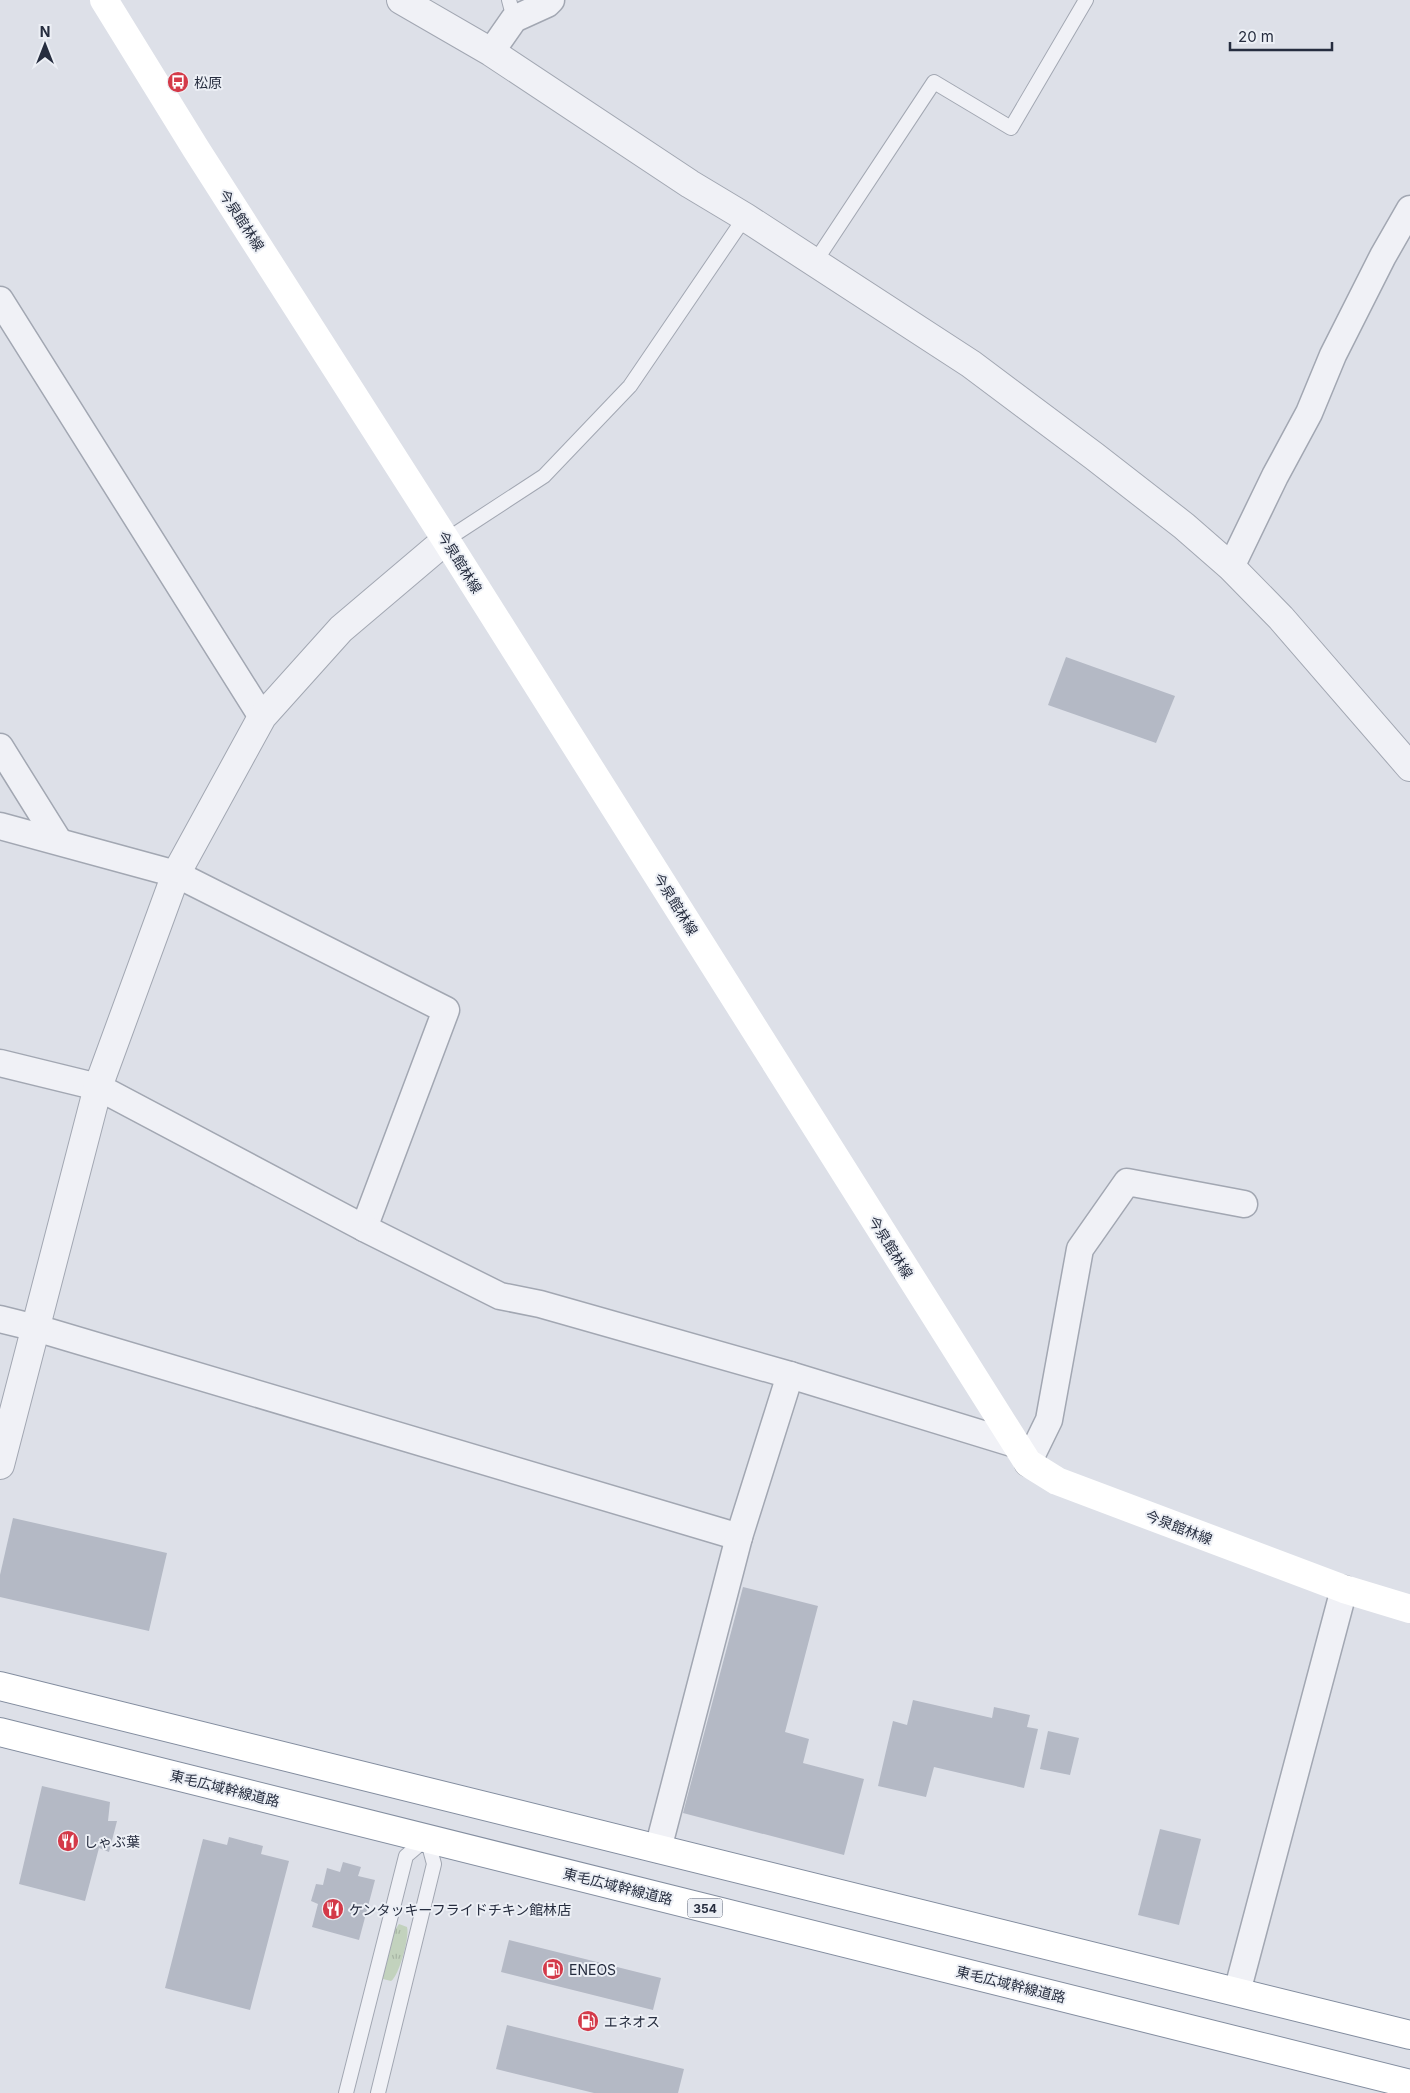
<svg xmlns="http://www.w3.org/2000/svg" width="1410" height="2093" viewBox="0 0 1410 2093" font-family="Inter,'Noto Sans JP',sans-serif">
<defs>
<pattern id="grass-tufts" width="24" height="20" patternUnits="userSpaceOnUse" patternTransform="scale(1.25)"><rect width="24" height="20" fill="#c2d2bd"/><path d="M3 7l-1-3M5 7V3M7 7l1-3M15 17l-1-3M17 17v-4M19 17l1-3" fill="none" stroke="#a7b5a4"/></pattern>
</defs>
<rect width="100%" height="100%" fill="#dde0e8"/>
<path fill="url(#grass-tufts)" d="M399,1924L407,1927C410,1936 399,1976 391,1981L383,1979L381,1974L393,1933Z"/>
<g fill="#b4b9c5">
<polygon points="1066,657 1175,696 1156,743 1048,705"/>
<polygon points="13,1518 167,1553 149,1631 0,1597 0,1575"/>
<polygon points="743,1587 818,1606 785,1732 809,1739 803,1763 864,1779 844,1855 683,1813"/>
<polygon points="913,1700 992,1718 994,1707 1030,1715 1027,1727 1038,1729 1024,1788 934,1767 926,1797 878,1786 893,1721 907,1725"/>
<polygon points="1048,1731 1079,1738 1070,1775 1040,1769"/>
<polygon points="42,1786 110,1802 108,1821 117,1821 109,1852 99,1848 85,1901 19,1884"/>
<polygon points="1160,1829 1201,1839 1179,1925 1138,1915"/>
<polygon points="229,1837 263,1846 261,1854 289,1861 250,2010 165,1988 203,1839 227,1845"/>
<polygon points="343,1862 361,1867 358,1876 375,1880 359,1940 312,1927 318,1904 311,1901 316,1884 323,1885 327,1868 340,1872"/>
<polygon points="509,1940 661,1978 653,2010 501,1972"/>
<polygon points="507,2025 684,2069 678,2093 594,2093 496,2069"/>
</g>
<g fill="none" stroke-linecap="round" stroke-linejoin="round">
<g stroke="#a2a7b2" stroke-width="16">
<g id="service">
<polyline points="509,0 514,19"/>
<polyline points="815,262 934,82 1011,128 1086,0"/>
<polyline points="446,540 544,476 630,386 745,217"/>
<polyline points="346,2093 406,1856 427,1838 434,1864 378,2093"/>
</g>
</g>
<g stroke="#a2a7b2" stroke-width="29">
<g id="minor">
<polyline points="491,52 514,19 547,4 551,0"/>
<polyline points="0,300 262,717"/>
<polyline points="1231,567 1275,476 1309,413 1333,355 1383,256 1410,209"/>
<polyline points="0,747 58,840"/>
<polyline points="0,826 176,874 446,1010 364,1228"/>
<polyline points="0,1063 98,1087 364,1228 500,1296 540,1304 790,1375 1015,1444"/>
<polyline points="0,1319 36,1328 739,1537"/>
<polyline points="1028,1463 1049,1420 1080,1249 1127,1182 1244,1204"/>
<polyline points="658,1849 739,1537 790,1375"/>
<polyline points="1237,1992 1344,1589"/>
</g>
</g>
<g stroke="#a2a7b2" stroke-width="30">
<g id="tertiary">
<polyline points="401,0 491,52 690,184 745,217 971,364 1094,456 1184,526 1231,567 1281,618 1410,767"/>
<polyline points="0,1465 98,1087 176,874 262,717 341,629 446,540"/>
</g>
</g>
<g stroke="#838d9f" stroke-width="30">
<g id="trunk">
<polyline points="0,1686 1410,2035"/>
<polyline points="0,1732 1410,2084"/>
</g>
</g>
<use href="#service" stroke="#f0f1f6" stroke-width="14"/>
<use href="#minor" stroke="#f0f1f6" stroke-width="26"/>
<use href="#tertiary" stroke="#f0f1f6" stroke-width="28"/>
<polyline stroke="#fff" stroke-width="28" points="104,0 196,149 446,540 1028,1463 1057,1481 1344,1589 1410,1609"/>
<use href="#trunk" stroke="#fff" stroke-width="28"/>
</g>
<defs>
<g id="bus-disc" transform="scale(1.125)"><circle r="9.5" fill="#d43a49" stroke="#eceff5"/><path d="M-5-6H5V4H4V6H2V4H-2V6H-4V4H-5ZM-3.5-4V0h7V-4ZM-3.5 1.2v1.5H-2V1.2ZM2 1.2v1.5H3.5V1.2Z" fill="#fff"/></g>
<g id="restaurant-disc" transform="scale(1.125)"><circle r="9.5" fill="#d43a49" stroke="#eceff5"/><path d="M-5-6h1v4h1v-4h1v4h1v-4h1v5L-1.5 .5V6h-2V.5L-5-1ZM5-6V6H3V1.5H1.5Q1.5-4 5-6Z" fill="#fff"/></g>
<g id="fuel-disc" transform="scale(1.125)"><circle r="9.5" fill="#d43a49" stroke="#eceff5"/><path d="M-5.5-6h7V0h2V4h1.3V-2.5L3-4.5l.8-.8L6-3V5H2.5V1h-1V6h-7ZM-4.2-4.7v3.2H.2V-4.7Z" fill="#fff"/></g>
</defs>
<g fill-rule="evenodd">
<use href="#bus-disc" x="178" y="82"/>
<use href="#restaurant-disc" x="68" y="1841"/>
<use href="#restaurant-disc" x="333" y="1909"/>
<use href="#fuel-disc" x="553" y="1969"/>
<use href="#fuel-disc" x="588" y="2021"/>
</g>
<g text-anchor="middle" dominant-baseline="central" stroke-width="4" stroke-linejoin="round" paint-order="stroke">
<rect fill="#eceff5" stroke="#616776" stroke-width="1" x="687.5" y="1898.5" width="35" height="19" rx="4"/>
<g font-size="12" font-weight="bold" fill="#262d3f">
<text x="705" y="1908">354</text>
</g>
<g font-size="14" fill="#262d3f" stroke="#eceff5" text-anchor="start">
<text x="194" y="82">松原</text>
<text x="84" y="1841">しゃぶ葉</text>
<text x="349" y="1909">ケンタッキーフライドチキン館林店</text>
<text x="569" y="1969">ENEOS</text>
<text x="604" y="2021">エネオス</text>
</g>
<g font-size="14" fill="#262d3f" stroke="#eceff5">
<text transform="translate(242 220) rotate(57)">今泉館林線</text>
<text transform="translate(460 562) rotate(58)">今泉館林線</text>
<text transform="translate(676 904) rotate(58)">今泉館林線</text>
<text transform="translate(891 1247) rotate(58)">今泉館林線</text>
<text transform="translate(1179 1527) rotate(21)">今泉館林線</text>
<text transform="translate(225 1788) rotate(14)">東毛広域幹線道路</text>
<text transform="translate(618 1886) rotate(14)">東毛広域幹線道路</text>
<text transform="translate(1011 1984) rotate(14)">東毛広域幹線道路</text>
</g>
</g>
<g transform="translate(45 45)" stroke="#eceff5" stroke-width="4" paint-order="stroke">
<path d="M0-4L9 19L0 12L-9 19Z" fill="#262d3f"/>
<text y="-8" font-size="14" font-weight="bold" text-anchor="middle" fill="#262d3f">N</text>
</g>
<path d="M1230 42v8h102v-8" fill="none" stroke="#262d3f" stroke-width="2.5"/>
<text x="1238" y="42" font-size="15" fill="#262d3f" stroke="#eceff5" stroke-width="4" paint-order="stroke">20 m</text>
</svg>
